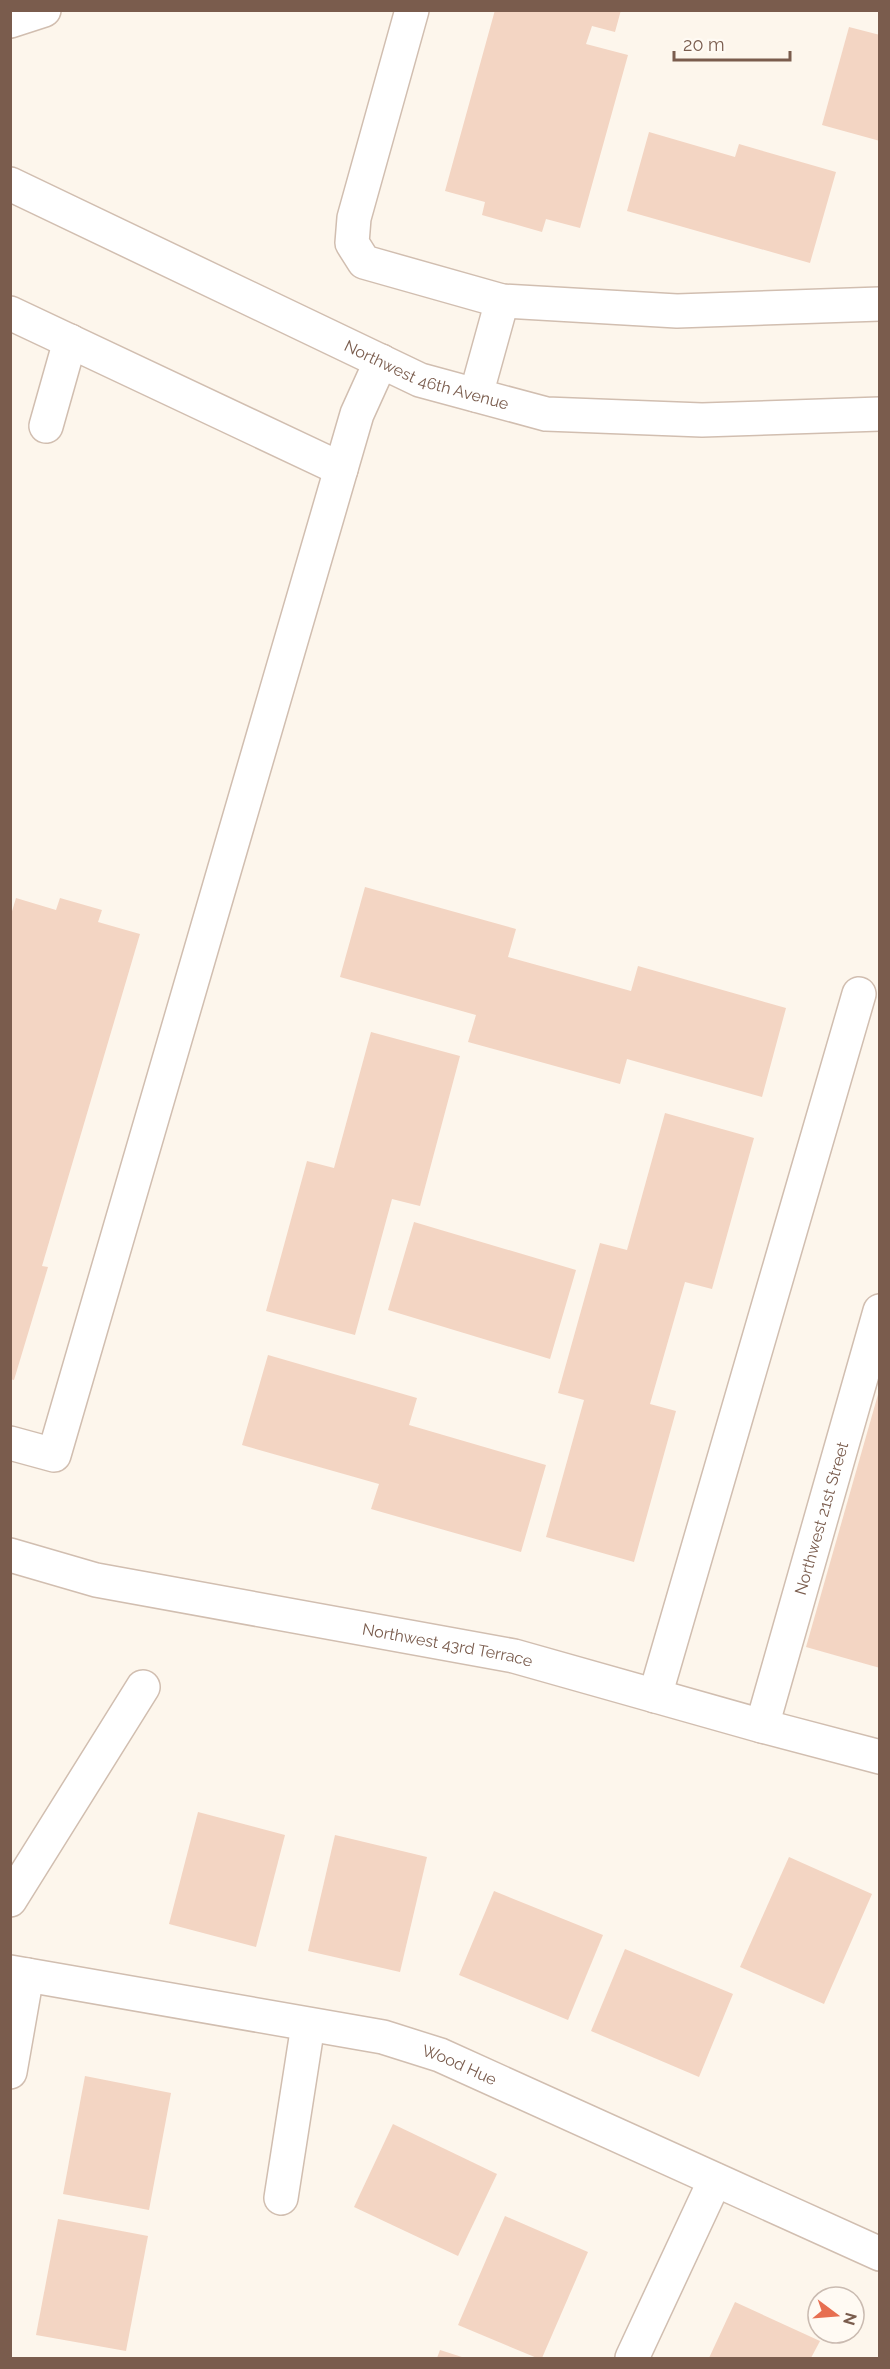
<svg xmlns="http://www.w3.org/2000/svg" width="890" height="2369" viewBox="0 0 890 2369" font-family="Raleway,sans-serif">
<rect width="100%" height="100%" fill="#fdf6ec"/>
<g fill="#f3d5c3">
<polygon points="495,10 621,10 615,32 592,26 586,44 628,55 580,228 546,219 542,232 482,215 485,202 445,191"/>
<polygon points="849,27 880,35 880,141 822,125"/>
<polygon points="649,132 735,157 739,144 836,172 810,263 627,211"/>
<polygon points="365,887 516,929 508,957 631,991 638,966 786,1008 762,1097 627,1059 620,1084 468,1042 476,1015 340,977"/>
<polygon points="16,898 56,910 60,898 102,910 98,922 140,934 42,1266 48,1267 14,1380 10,1379 10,918"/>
<polygon points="371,1032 460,1056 420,1206 392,1199 355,1335 266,1311 307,1161 334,1168"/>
<polygon points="665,1113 754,1138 712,1289 685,1282 650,1404 676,1411 634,1562 546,1537 584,1400 558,1393 600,1243 627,1250"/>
<polygon points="414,1222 576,1270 550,1359 388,1310"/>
<polygon points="268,1355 417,1398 409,1425 546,1465 521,1552 371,1509 379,1484 242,1445"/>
<polygon points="879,1391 880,1391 880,1668 806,1647"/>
<polygon points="198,1812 285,1835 256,1947 169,1924"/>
<polygon points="335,1835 427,1857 400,1972 308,1951"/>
<polygon points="789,1857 872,1894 824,2004 740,1967"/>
<polygon points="494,1891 603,1935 568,2020 459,1975"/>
<polygon points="625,1949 733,1994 699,2077 591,2031"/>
<polygon points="85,2076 171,2093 149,2210 63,2194"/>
<polygon points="393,2124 497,2174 458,2256 354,2207"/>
<polygon points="505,2216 588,2252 542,2358 537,2358 458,2325"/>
<polygon points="58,2219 148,2236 126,2351 36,2335"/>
<polygon points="735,2302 820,2341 811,2358 709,2358"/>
<polygon points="440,2350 465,2358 437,2358"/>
</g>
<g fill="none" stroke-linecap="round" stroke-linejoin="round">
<g stroke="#d1beb0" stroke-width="36">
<g id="minor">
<polyline points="412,10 354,218 352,243 364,262 502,301 677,311 880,304"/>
<polyline points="10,21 44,10"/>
<path id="s1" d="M10,184L420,380L546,414L702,420L880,414"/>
<polyline points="10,313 341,469"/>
<polyline points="476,395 502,301"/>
<polyline points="46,426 70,341"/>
<polyline points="10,1443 54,1455 357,414 381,361"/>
<path id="s2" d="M10,1555L96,1580L514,1656L762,1726L880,1757"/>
<polyline points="655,1696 859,994"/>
<path id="s3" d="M762,1726L880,1311"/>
<polyline points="10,1900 143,1687"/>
<path id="s4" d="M10,1972L383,2037L440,2055L880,2254"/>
<polyline points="10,2072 27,1975"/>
<polyline points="281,2198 308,2025"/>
<polyline points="632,2358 715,2180"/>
</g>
</g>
<use href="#minor" stroke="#fff" stroke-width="33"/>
</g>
<g text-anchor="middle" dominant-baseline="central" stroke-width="4.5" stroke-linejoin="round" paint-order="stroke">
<g font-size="16" fill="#7a5c4d" stroke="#fffaf3">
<text stroke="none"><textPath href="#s1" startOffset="459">Northwest 46th Avenue</textPath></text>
<text stroke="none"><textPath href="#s3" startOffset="216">Northwest 21st Street</textPath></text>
<text stroke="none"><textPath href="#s2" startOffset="447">Northwest 43rd Terrace</textPath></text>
<text stroke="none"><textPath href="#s4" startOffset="460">Wood Hue</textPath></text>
</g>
</g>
<rect width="890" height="2369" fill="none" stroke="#7a5c4d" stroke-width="24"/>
<g transform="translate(836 2315) rotate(106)"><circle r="28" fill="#fffaf3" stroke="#cabbb1" stroke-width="1.5"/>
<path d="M0-4.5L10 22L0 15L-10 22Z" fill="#e76f51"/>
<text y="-9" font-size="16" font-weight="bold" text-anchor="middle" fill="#7a5c4d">N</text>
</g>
<path d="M674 51v9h116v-9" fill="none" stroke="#7a5c4d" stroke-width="3"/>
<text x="683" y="51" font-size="18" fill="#7a5c4d" stroke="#fffaf3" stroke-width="4.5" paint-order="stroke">20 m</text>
</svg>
